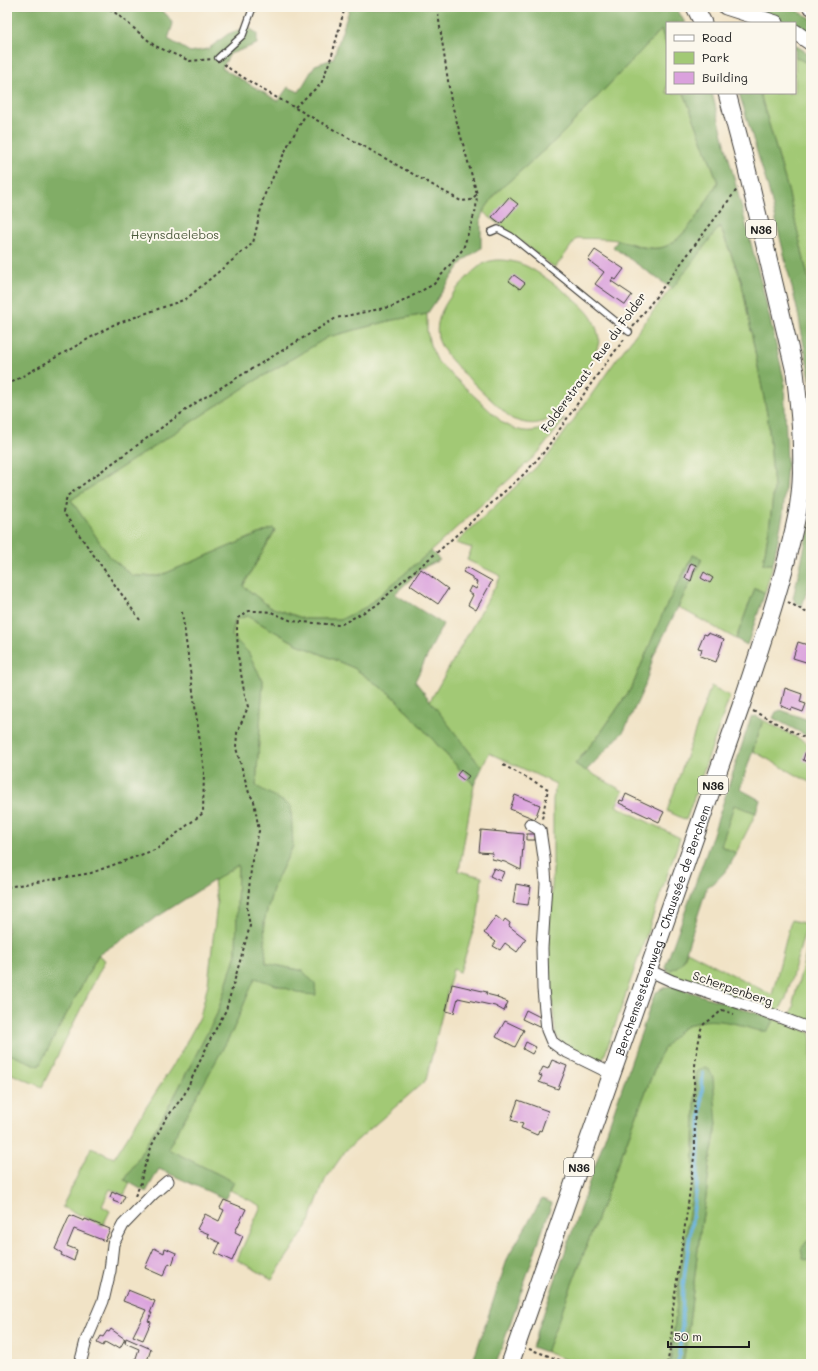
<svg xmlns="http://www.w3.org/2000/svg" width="818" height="1371" viewBox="0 0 818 1371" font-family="Mali,sans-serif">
<rect width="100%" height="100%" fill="#fbf7ec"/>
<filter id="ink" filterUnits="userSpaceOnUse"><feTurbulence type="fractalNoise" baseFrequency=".025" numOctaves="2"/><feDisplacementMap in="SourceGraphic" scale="8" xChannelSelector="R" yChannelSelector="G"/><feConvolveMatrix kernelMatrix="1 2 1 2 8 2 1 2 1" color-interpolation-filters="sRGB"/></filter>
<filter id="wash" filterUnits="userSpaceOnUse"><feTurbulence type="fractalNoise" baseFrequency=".012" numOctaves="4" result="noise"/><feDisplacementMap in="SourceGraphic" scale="16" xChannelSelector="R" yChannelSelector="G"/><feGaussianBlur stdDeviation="0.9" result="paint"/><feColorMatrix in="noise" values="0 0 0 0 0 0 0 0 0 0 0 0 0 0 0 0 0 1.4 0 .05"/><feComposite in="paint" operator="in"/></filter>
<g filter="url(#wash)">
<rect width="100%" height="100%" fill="#f1e3c6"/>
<g fill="#a2c975" stroke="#5f7248">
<path d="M661,30L667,46V93H684L718,182C706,202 684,244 660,248C645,250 631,242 617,240C605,238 590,239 577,238L555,268L483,212L497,192L560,136Z"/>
<polygon points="795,56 811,66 811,290 788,190 760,93 795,93"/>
<polygon points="719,225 741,279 768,419 774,487 770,522 763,564 773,564 765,593 755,588 736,639 678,607 702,559 693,555 645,656 632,687 602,731 575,764 623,791 616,806 680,838 604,1057 599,1062 561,1043 556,1035 548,966 549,932 553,870 553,799 556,784 489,753 482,768 430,701 501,576 467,560 472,548 456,543 548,456 616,360"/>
<path d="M499,260C509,260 517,262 526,266C541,273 579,301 589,314C594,320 598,331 599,339C600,353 570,400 560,411C556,415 550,419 545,421C533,426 523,423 512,419C495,403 445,360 439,341C433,323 444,304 455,291C464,281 475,267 487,262C490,261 495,260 499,260Z"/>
<path d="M427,314V331L430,345L438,362L503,423C529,438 540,430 565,419L539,452L431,551L366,607L342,619H305L270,607L243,586L275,531L273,528L159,576H133L110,557L71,500L250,384L328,337L393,320Z"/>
<polygon points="247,616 297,644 354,668 393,696 474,785 459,871 482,877 478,916 460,972 453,969 426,1080 346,1150 325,1180 307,1227 272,1279 237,1260 261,1206 230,1190 234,1182 167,1149 233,1030 255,977 303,994 303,971 266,963 264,922 274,885 293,846 256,786 263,682 248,652 232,636 235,620"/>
<polygon points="711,686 730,696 686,820 667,811"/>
<polygon points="763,720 811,745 811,783 753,751"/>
<polygon points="734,804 756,813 736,853 721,846"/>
<polygon points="238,865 236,954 217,1014 173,1099 125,1180 130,1183 124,1195 110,1189 102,1206 110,1211 103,1225 62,1207 91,1148 114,1158 180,1054 200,1017 208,984 217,903 214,880"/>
<polygon points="791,920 807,924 786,998 778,1013 672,977 668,972 665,967 671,970 683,961 687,951 772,995"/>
<polygon points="811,935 811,1026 789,1017 794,1006 793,1003"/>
<polygon points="98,955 105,960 42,1087 7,1072 7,1053 39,1065"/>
<path d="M771,1018L811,1033V1364H683L689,1324L700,1232L706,1197L710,1161L717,1124L696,1072L693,1185L680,1275L671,1358L669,1364H577L546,1352L659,1057C663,1049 668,1039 675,1034C704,1011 728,1021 760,1031L772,1025L773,1021Z"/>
</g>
<g fill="#81ad66" stroke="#4e6441">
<polygon points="7,7 159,7 159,9 167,15 173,24 168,39 190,52 208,49 228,34 247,27 257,33 257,44 230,54 222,68 278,101 288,87 299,92 315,65 333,59 350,7 676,7 685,23 667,23 667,46 661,30 560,136 497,192 483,212 481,218 481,248 463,261 427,314 393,320 328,337 250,384 71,500 110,557 133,576 159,576 273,528 275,530 243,586 270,607 305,619 342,619 366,607 431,551 440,560 422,568 395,594 443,624 415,681 482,768 474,785 393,696 354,668 297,644 247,616 235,620 232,636 248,652 263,682 256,786 291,806 293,846 274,885 264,922 266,963 303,971 315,984 316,995 303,994 255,978 233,1030 168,1149 234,1182 225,1199 159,1169 146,1192 125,1180 173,1099 217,1014 236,954 238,865 98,955 39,1066 7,1053"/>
<polygon points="750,7 790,7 811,18 811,37 795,28 795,23 785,23"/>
<polygon points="795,45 811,55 811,66 795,56"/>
<path d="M684,93H712L763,290L784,379L787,463L783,515L773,564H763L770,522L774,487L768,419L741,279L720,226L672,289L613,247L618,240C630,244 647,250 660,248C684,244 706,202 718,182Z"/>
<polygon points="739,93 760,93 788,190 811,290 811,384 798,313 769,191"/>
<polygon points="811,519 811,579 802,606 795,602 793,598"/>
<polygon points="693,555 702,559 654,655 644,688 624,731 586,771 575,764 602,731 632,687 665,608"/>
<polygon points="755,588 765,593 747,645 736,639"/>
<polygon points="781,710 811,721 811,738 773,718 776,712"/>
<path d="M756,716L763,720L740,789L760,800L756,813L734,805L721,846L736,853C730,868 720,879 707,887L683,961L678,966L671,970L665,967L710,843L751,717Z"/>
<path d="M672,986L771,1018L774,1021L767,1031C756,1032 747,1027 737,1024C697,1015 680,1022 659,1057L546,1352L532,1347L655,993L665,987Z"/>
<polygon points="705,1067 709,1069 713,1078 717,1124 710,1161 706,1197 700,1232 689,1324 683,1364 669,1364 671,1358 680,1275 693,1185 696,1072"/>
<polygon points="542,1199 552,1203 496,1364 472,1364 508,1257"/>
<polygon points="811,1236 811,1261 803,1259 801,1249"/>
</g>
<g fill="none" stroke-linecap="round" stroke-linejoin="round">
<polyline stroke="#64b1de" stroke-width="3.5" points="678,1364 682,1326 683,1286 697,1184 703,1073"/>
</g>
<g id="blocks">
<g fill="#daa1dd">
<polygon points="509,197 518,204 501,224 492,217"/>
<polygon points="595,250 624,269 616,280 613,278 611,281 632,295 625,305 595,284 604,272 588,260"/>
<polygon points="514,275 525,283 520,289 509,281"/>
<polygon points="691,563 696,565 691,581 685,578"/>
<polygon points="467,567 492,581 476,610 468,605 473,595 468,592 471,586 476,589 478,585 476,584 477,582 472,579 472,577 463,572"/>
<polygon points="421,569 448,589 438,604 410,585"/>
<polygon points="704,572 713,578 710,583 701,578"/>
<polygon points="708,633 724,639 716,662 700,656 702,649 698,648 704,634 707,635"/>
<polygon points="798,642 811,646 811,656 809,663 793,658"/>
<polygon points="785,688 802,694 800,702 806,704 803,712 792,708 791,710 781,706"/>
<polygon points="806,750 811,751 811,763 803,760"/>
<polygon points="461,770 469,776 465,781 457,775"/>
<polygon points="626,794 664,812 659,822 619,803 620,800 623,801"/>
<polygon points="515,795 540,805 535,819 510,809"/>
<polygon points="481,830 524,834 521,870 505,862 492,859 493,853 479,852"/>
<rect x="527" y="834" width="8" height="6"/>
<polygon points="494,868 504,872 500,881 490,876"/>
<polygon points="516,884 531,887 528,905 513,903"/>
<polygon points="496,916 503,922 505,919 510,923 509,926 526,939 517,952 505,943 500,950 493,946 496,942 484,933"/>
<polygon points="452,984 487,992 486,994 498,997 497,998 508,1002 504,1011 495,1006 458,998 454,1013 446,1011"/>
<polygon points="526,1010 542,1018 541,1028 522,1019"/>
<polygon points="505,1021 524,1030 515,1047 496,1037"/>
<polygon points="526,1042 536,1047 532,1054 523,1049"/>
<polygon points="552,1060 567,1066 558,1089 539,1082 542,1076 539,1075 543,1067 548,1069"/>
<polygon points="518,1100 548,1111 541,1131 539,1130 537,1135 521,1128 523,1124 511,1120"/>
<polygon points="112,1192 116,1194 116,1192 125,1196 121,1204 113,1201 114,1199 110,1197"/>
<polygon points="224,1200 246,1209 235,1232 243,1236 232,1261 215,1253 220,1243 208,1237 209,1234 197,1229 205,1214 219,1221 224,1210 220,1208"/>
<polygon points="70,1215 84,1221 85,1219 110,1229 105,1241 74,1229 67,1246 77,1250 74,1261 61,1255 62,1253 55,1249"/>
<polygon points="154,1248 164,1253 165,1248 176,1253 172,1265 169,1263 163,1276 145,1268"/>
<polygon points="128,1290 155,1301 150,1313 152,1313 148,1321 151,1322 143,1340 133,1336 146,1310 123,1301"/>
<polygon points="111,1329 125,1339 120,1348 115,1345 114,1347 105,1342 103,1346 97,1343 101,1336 103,1337 107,1331 109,1332"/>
<polygon points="126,1338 151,1349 146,1364 134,1364 139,1349 125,1343"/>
</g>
</g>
</g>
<g filter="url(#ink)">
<use href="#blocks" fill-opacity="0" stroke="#3c3a36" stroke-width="1"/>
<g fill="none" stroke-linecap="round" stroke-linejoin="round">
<g stroke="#3c3a36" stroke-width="8">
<g id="service">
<polyline points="218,58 243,35 253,7"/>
<polyline points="491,232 498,229 511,236 629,332"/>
</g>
</g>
<g stroke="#3c3a36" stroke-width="13">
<g id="minor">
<polyline points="808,7 811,9"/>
<polyline points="530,824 540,830 544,858 546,884 542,948 543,989 547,1030 552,1042 563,1050 612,1074"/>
<polyline points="648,970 672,981 758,1009 811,1029"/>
<polyline points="80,1364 86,1341 103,1301 110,1271 113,1244 123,1225 154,1193 168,1181"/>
</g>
</g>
<g stroke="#3c3a36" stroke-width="17">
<g id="secondary">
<polyline points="726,7 776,23"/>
<polyline points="795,32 811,43"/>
</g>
</g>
<g stroke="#3c3a36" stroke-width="19">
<g id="primary">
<polyline points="695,7 703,23"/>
<path id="s1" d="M510,1364L741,706C757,657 774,609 787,558C791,540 797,521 799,502C805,459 800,415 795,372L745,161L727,93"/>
</g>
</g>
<g stroke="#3c3a36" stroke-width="2" stroke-dasharray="3 3" stroke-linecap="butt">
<polyline points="104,7 112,10 155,46 190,61 212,59"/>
<polyline points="224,64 230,69 265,91 461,201 471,200 477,194 451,101 437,7"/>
<polyline points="295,107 321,84 332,55 345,7"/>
<polyline points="633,327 738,188"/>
<polyline points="7,385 113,325 186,299 253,243 264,196 289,143 306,114"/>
<polyline points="788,602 811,615"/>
<polyline points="140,620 63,512 67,496 197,402 336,318 394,306 434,284 463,249 476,209 477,194"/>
<polyline points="753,711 811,741"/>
<polyline points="503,765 548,789 542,819"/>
<polyline points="7,887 91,873 157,849 203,813 204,771 182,612"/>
<polyline points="135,1196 141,1183 142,1174 152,1145 165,1120 184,1095 211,1038 226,1010 250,926 247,909 252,860 259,831 254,801 249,793 236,748 237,733 248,707 244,691 238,656 237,629 238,618 249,611 258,611 271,612 292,621 340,625 377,605 401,582 441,549 525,473 544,452 595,378 625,338"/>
<polyline points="529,1349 571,1364"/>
<polyline points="667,1364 671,1345 673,1307 688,1205 695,1149 694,1075 696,1057 701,1029 704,1024 713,1018 722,1010 734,1014"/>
</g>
<use href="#service" stroke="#fff" stroke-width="5.5"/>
<use href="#minor" stroke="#fff" stroke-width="11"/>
<use href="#secondary" stroke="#fff" stroke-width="15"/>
<use href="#primary" stroke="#fff" stroke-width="17"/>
</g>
</g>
<g text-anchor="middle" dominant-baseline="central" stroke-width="4" stroke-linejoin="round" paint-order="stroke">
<g fill="#fbf7ec" stroke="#5f5e5a" stroke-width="1">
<rect x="746" y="220" width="30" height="18" rx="3"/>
<rect x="698" y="776" width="30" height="18" rx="3"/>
<rect x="564" y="1158" width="30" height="18" rx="3"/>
</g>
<g font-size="11" font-weight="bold" fill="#1c1c1c">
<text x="761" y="229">N36</text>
<text x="713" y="785">N36</text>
<text x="579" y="1167">N36</text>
</g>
<g font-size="12" fill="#4b593b" stroke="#fbf7ec">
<text x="175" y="234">Heynsdaelebos</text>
</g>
<g font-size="12" fill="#1c1c1c" stroke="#fbf7ec">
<text transform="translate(593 362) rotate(-54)">Folderstraat - Rue du Folder</text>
<text stroke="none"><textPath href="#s1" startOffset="460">Berchemsesteenweg - Chaussée de Berchem</textPath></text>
<text transform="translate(733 988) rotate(19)">Scherpenberg</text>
</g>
</g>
<rect width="818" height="1371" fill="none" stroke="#fbf7ec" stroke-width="24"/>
<rect x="666" y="22" width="130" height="72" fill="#fbf7ec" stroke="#a29f99"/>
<rect x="674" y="35" width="20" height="6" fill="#ffffff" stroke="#a29f99"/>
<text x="702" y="42" font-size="12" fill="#1c1c1c">Road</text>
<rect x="674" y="52" width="20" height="12" fill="#a2c975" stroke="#a29f99"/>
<text x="702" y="62" font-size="12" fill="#1c1c1c">Park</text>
<rect x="674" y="72" width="20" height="12" fill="#daa1dd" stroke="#a29f99"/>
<text x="702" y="82" font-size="12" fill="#1c1c1c">Building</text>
<path d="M668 1341v6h81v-6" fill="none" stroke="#1c1c1c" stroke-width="2"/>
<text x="674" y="1341" font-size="12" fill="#1c1c1c" stroke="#fbf7ec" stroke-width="3" paint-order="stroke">50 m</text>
</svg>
